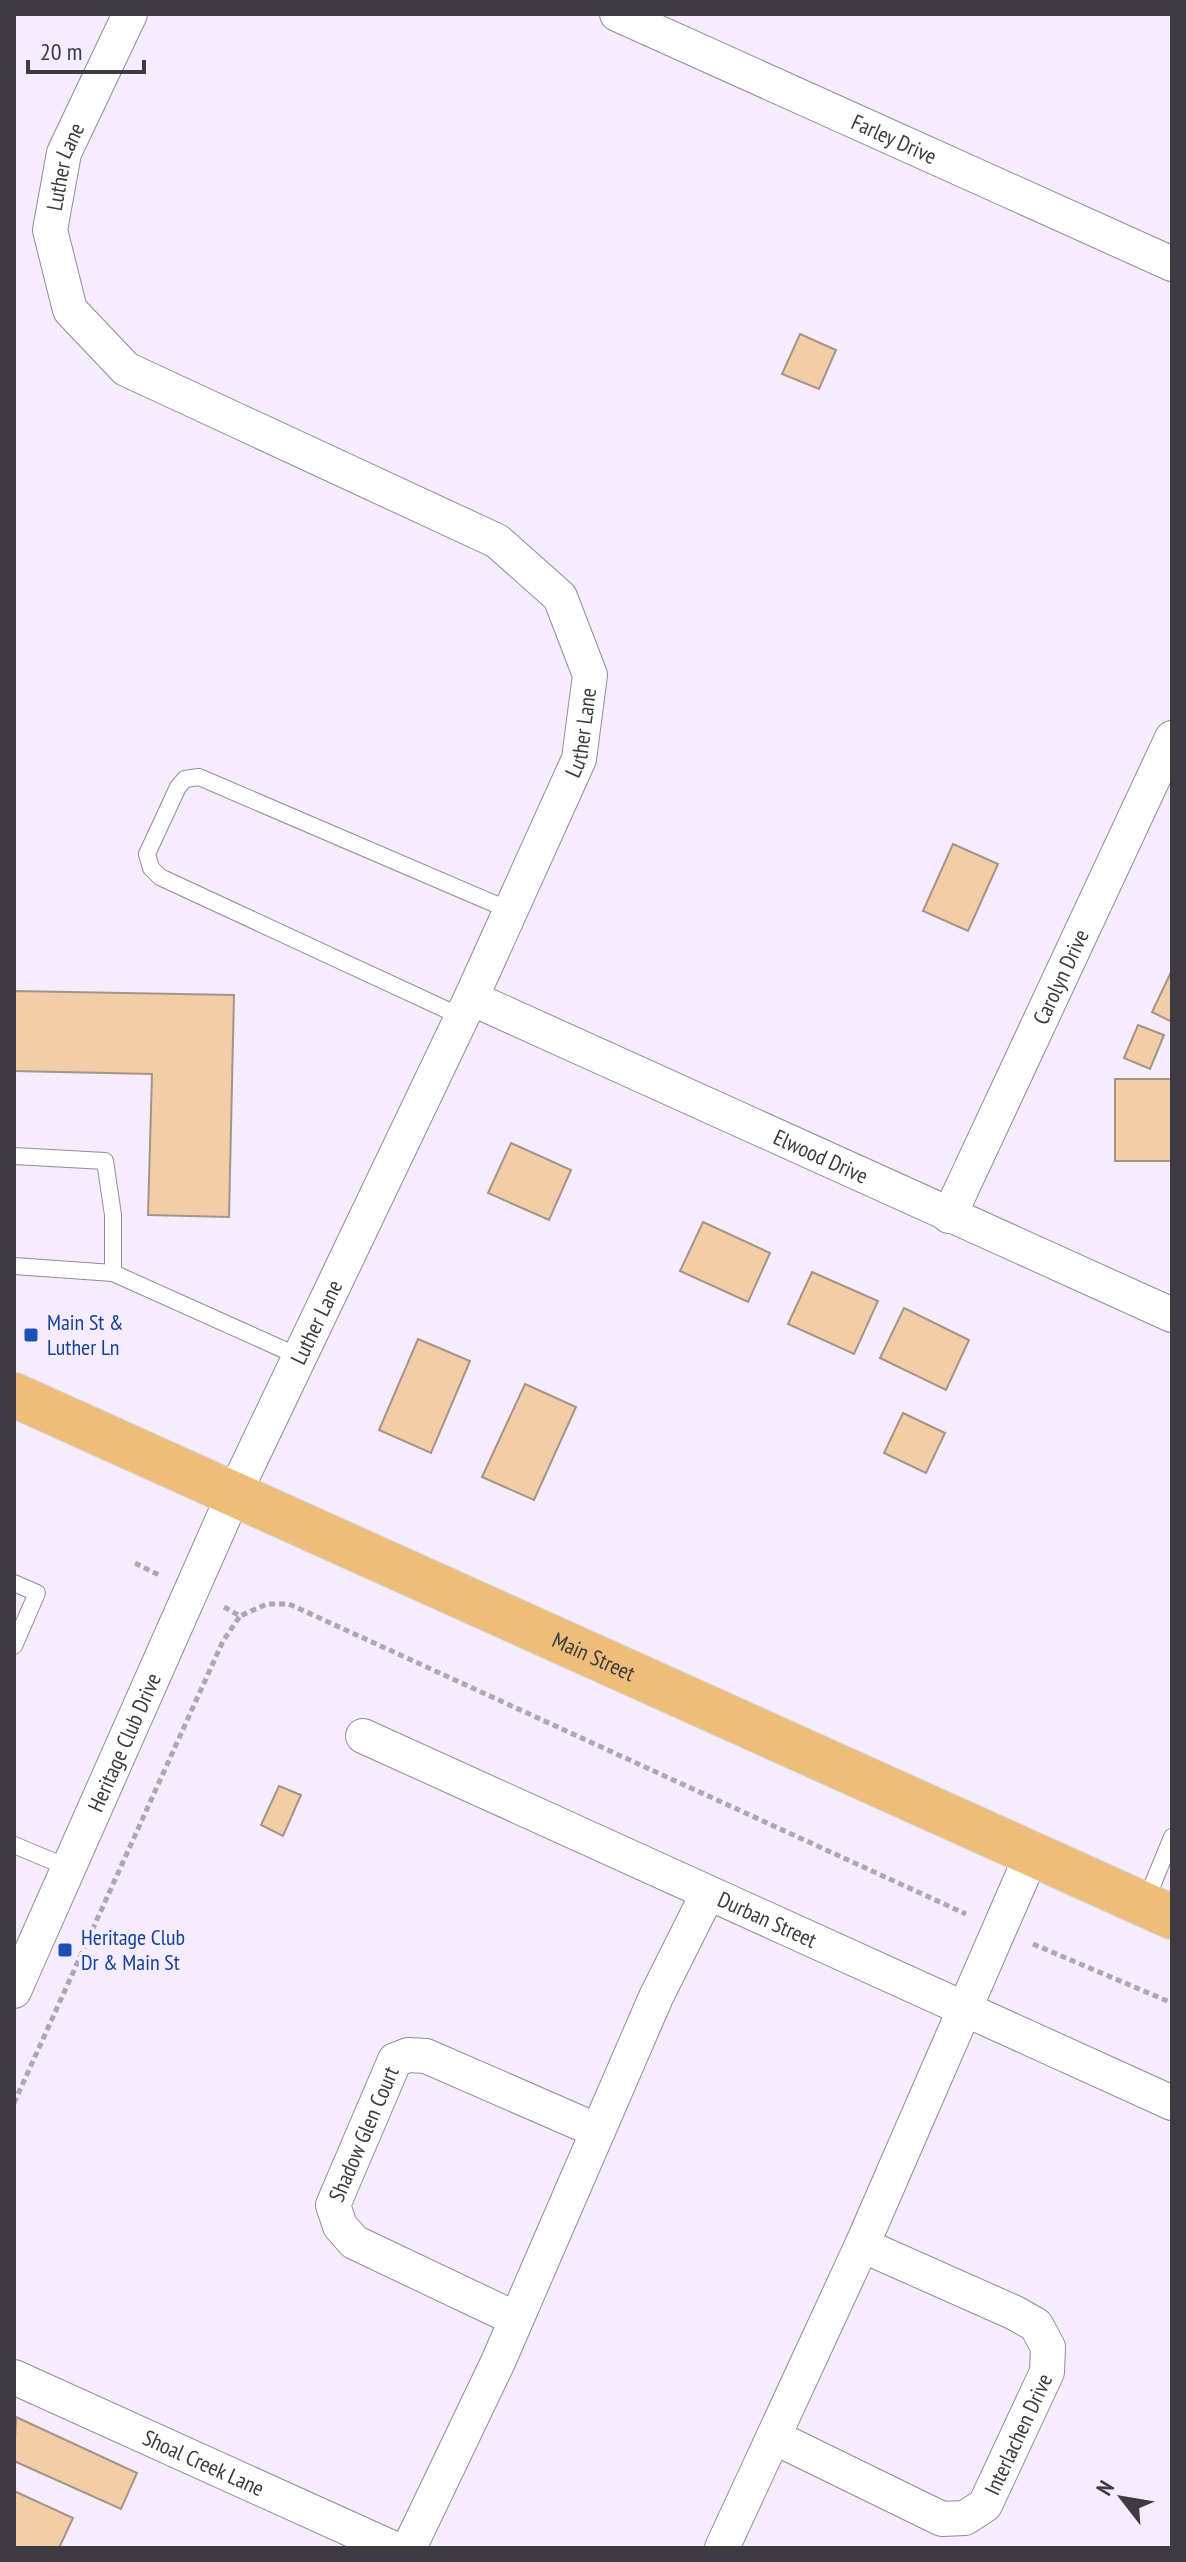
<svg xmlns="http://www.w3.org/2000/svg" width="1186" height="2562" viewBox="0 0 1186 2562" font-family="'PT Sans Narrow',sans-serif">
<rect width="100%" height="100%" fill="#f5edfd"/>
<g fill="#f3cca8" stroke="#a49486" stroke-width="2">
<polygon points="800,334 836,350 819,389 782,374"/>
<polygon points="953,844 998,864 968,931 923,911"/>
<polygon points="1172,970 1172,1022 1152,1012"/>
<polygon points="14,991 234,995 229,1217 148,1215 152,1074 14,1071"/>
<polygon points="1138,1025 1164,1035 1150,1069 1124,1058"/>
<rect x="1115" y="1079" width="57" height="82"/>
<polygon points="511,1143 571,1170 549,1220 488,1193"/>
<polygon points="703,1222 770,1253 748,1302 680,1271"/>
<polygon points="812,1272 878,1301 854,1354 788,1324"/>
<polygon points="904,1308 969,1340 946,1390 880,1358"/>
<polygon points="418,1339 470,1361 431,1453 379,1430"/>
<polygon points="525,1384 576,1407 534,1500 482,1477"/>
<polygon points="903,1413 945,1433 926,1473 884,1453"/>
<polygon points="279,1786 301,1795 283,1836 261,1825"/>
<polygon points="16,2417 137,2473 121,2509 14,2461"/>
<polygon points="14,2491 73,2518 59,2548 14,2548"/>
</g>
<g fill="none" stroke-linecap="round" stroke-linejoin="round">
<g stroke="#938a9c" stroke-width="18">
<g id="service">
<polyline points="462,1017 160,877 151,868 147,854 178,787 185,779 199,777 511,911"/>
<polyline points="14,1156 105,1161 113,1215 113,1273 300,1357"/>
<polyline points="14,1266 113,1273"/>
<polyline points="14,1583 37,1593 14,1646"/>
<polyline points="14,1845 69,1868"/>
<polyline points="1145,1903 1172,1837"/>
</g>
</g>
<g stroke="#938a9c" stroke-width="36">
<g id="minor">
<path id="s1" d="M617,14L1172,264"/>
<path id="s2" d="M471,998L1172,1315"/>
<path id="s3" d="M949,1216L1172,738"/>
<path id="s4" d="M363,1736L1172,2103"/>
<path id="s5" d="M14,1991L234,1494L471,998L579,759L590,675L560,597L497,541L126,369L70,310L50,230L64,153L130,14"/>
<path id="s6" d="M516,2319L354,2242L340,2226L333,2205L395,2060L408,2055L426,2056L598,2131"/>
<path id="s7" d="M14,2377L392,2548"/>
<path id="s8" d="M774,2437L942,2519L965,2518L985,2505L1047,2372L1048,2347L1036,2325L1015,2313L862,2245"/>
<polyline points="409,2548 498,2362 656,1997 708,1893"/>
<polyline points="722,2548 862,2245 1032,1854"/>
</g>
</g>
<g stroke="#d5d4d5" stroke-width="46">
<g id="primary">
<path id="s9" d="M14,1395L1172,1917"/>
</g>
</g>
<g stroke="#ada6b3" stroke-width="5" stroke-dasharray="6 4" stroke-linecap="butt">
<polyline points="135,1563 161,1576"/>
<polyline points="224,1607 240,1616 267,1604 289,1604 966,1914"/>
<polyline points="1033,1944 1172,2003"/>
<polyline points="14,2103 223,1641 240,1616"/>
</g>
<use href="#service" stroke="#fff" stroke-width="16"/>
<use href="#minor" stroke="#fff" stroke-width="34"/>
<use href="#primary" stroke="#eebd79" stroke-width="44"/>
</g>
<g fill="#1a4fb4" stroke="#f5edfd" stroke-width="3">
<rect x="23" y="1327" width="16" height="16" rx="4"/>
<rect x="57" y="1942" width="16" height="16" rx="4"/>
</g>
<g text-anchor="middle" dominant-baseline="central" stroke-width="7" stroke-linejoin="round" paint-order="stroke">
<g font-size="22" fill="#3e3a41" stroke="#f5edfd">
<text stroke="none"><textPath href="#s1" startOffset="304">Farley Drive</textPath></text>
<text stroke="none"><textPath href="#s5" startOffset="2246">Luther Lane</textPath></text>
<text stroke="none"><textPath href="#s5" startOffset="1382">Luther Lane</textPath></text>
<text stroke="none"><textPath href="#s3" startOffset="264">Carolyn Drive</textPath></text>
<text stroke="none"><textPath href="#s2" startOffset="384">Elwood Drive</textPath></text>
<text stroke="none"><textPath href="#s5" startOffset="734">Luther Lane</textPath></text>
<text stroke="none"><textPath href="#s9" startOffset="636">Main Street</textPath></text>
<text stroke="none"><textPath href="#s5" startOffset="272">Heritage Club Drive</textPath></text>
<text stroke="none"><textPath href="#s4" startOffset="444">Durban Street</textPath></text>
<text stroke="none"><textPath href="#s6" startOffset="300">Shadow Glen Court</textPath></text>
<text stroke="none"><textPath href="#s8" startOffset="312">Interlachen Drive</textPath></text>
<text stroke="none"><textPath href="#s7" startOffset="208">Shoal Creek Lane</textPath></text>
</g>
<g font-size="22" fill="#164399" stroke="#f5edfd" text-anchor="start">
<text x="47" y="1322">Main St &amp;<tspan x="47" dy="25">Luther Ln</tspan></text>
<text x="81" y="1937">Heritage Club<tspan x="81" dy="25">Dr &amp; Main St</tspan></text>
</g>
</g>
<rect width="1186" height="2562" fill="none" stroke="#3e3a41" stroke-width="32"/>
<g transform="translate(1122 2498) rotate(301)" stroke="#f5edfd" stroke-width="6" paint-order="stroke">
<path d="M0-6L14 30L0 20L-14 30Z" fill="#3e3a41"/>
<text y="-12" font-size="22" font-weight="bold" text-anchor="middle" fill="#3e3a41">N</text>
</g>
<path d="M28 60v12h116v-12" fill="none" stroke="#3e3a41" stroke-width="4"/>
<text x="40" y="60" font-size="24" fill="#3e3a41" stroke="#f5edfd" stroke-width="6" paint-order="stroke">20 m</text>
</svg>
